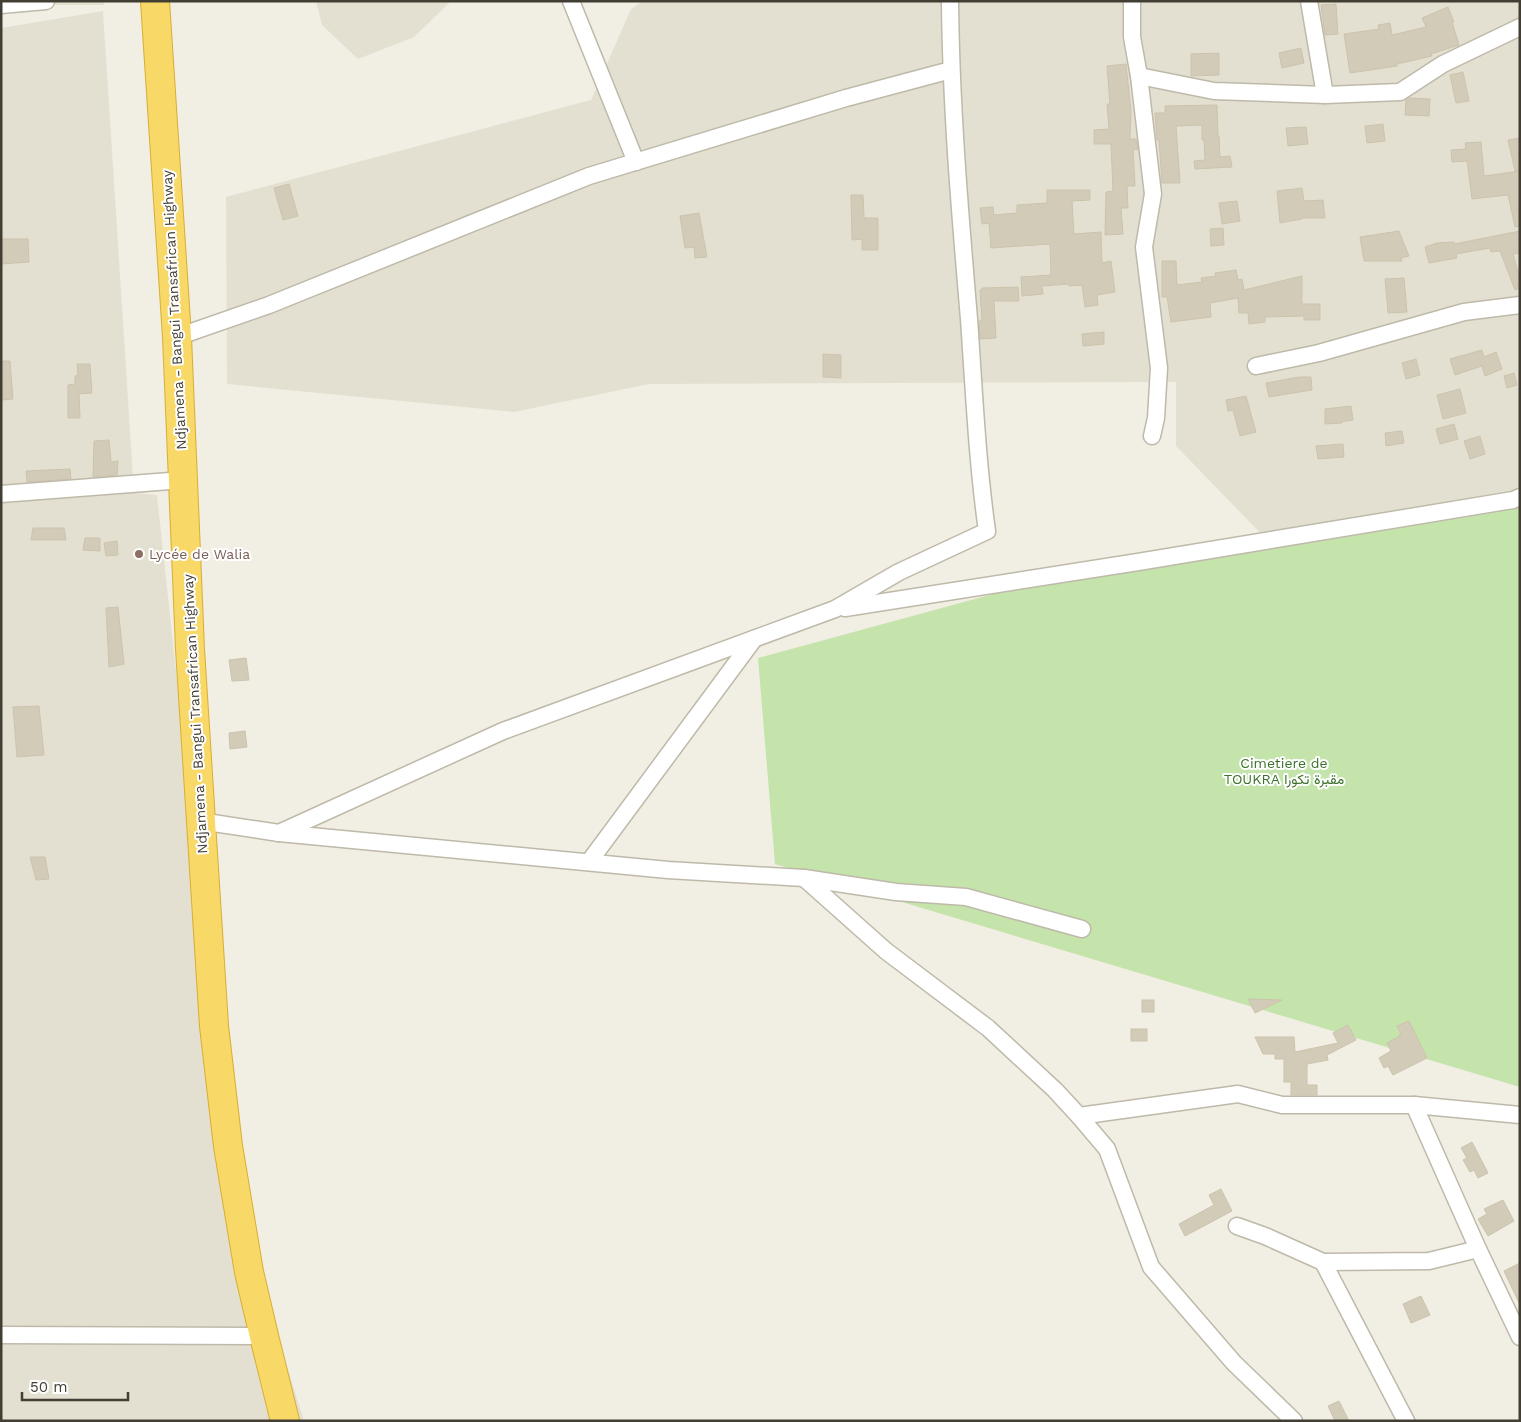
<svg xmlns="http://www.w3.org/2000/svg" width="1521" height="1422" viewBox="0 0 1521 1422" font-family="'Work Sans',Vazirmatn,sans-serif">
<rect width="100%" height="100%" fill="#f1eee3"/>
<g fill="#e4e0d1">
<rect x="1" y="1" width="103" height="4"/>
<polygon points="316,1 451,1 414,37 358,59 322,25"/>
<polygon points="643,1 1520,1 1520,490 1269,542 1176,446 1176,382 649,384 514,412 227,384 226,197 591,100 631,9"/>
<polygon points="103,11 134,493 157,495 232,1190 304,1421 1,1421 1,28"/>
</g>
<polygon fill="#c4e4ac" points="1520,504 1520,1087 775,864 758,658 1144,553"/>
<g fill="#d2cbb8" stroke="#ccc3ac">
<polygon points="1336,4 1338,34 1325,35 1321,5"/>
<polygon points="1448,7 1454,22 1452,22 1459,45 1431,54 1432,56 1397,64 1397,66 1350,73 1344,34 1379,29 1378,25 1390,23 1392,35 1426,27 1422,18"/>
<polygon points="1301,48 1304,63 1282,68 1279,53"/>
<polygon points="1219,53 1219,75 1191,76 1191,54"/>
<polygon points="1126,64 1131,111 1130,139 1136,139 1138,149 1133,150 1135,186 1127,186 1128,208 1121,208 1123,234 1105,235 1106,192 1113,191 1111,144 1094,144 1094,130 1109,129 1107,104 1110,104 1107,66"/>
<polygon points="1463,72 1469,101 1456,103 1450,75"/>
<polygon points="1409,98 1430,99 1429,116 1405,115 1406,100"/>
<polygon points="1217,105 1218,136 1219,136 1220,157 1230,156 1232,167 1195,169 1194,161 1205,160 1204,140 1202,140 1202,125 1176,126 1180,183 1162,183 1159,140 1157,140 1155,113 1165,113 1165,106"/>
<polygon points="1383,124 1385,141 1367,143 1365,126"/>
<polygon points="1306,127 1308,144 1288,146 1286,128"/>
<polygon points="1520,138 1520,171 1515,171 1508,140"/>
<polygon points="1481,142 1484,176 1520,171 1520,226 1515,227 1508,195 1472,199 1467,161 1452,162 1451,150 1466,149 1465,143"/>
<polygon points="289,184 298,216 283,220 274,188"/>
<polygon points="1302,188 1304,201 1323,200 1325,218 1302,218 1302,219 1280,223 1277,191"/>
<polygon points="1047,190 1090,190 1090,200 1072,201 1074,234 1101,232 1102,263 1111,261 1115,292 1097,295 1098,305 1085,307 1082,285 1069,286 1069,284 1042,286 1043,294 1022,296 1021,277 1051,275 1050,244 991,248 989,223 982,224 980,208 993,207 994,215 1017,213 1017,205 1047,203"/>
<polygon points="851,195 863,195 864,218 878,218 878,250 862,250 862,239 852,240"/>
<polygon points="1237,201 1240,221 1222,224 1219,203"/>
<polygon points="699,213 707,257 695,258 694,247 685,248 680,216"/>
<polygon points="1223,228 1224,245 1211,246 1210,229"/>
<polygon points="1399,231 1409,256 1401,258 1402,261 1364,261 1360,237"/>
<polygon points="1520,231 1520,253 1513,254 1520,279 1520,288 1515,290 1500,251 1491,252 1490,248 1456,254 1457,258 1429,263 1425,247 1437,243 1454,242 1454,244"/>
<polygon points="1,239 28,239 29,262 1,264"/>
<polygon points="1162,261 1176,261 1177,285 1202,282 1201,278 1216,276 1215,273 1236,270 1238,280 1242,279 1244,290 1302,276 1302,304 1320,304 1320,320 1304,320 1304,316 1265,317 1265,322 1249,324 1248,313 1239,313 1238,298 1210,303 1211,317 1171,322 1167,297 1162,297"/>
<polygon points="1404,278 1407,312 1388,313 1385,279"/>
<polygon points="1018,287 1019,301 994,301 996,338 980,339 979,321 982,321 980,290 982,290 982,288"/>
<polygon points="1104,332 1104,344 1083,346 1082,334"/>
<polygon points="1482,350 1484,357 1496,352 1502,369 1485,376 1482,366 1455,375 1450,359"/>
<polygon points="823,354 841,355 841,378 823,377"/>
<polygon points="1416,359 1420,375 1406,379 1402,363"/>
<polygon points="1,361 10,361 13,399 1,400"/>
<polygon points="77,364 90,364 92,393 79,394 80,418 68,418 68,385 75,384 75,376 78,375"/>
<polygon points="1514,373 1517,385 1507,388 1504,376"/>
<polygon points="1299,377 1311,377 1312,390 1269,397 1266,383"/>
<polygon points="1460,389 1466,413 1443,419 1437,395"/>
<polygon points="1246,396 1256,432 1240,436 1233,410 1228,411 1226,400"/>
<polygon points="1351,406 1353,420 1341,422 1342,423 1325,424 1325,409"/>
<polygon points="1454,424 1458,439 1440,444 1436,429"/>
<polygon points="1401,431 1402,431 1404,443 1386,446 1385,433"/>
<polygon points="1480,436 1485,454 1470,459 1464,441"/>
<polygon points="109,440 111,462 118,461 117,475 93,477 94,441"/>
<polygon points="1343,444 1344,457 1318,459 1316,446"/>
<polygon points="70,469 71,479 27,482 26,471"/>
<polygon points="33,528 64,528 66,540 31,540"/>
<polygon points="85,538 100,538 100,551 83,550"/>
<polygon points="117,541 118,555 106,556 104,543"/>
<polygon points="118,607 124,664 109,667 106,608"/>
<polygon points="246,658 249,680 232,681 229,660"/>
<polygon points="39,706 44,755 17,757 13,707"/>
<polygon points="245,731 247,747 230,749 229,733"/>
<polygon points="30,857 45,857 49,879 36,880"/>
<polygon points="1248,999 1282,1000 1255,1013"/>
<rect x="1142" y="1000" width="12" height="12"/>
<polygon points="1409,1021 1427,1058 1393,1075 1388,1066 1384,1068 1379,1058 1391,1051 1387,1043 1400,1036 1399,1035 1401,1034 1397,1026"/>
<polygon points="1348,1025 1356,1040 1327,1055 1328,1060 1307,1064 1307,1085 1317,1085 1317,1095 1291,1095 1291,1082 1284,1082 1284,1059 1275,1059 1275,1054 1263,1054 1255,1037 1294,1037 1295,1052 1338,1043 1333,1033"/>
<rect x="1131" y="1029" width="16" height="12"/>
<polygon points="1472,1142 1488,1173 1478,1178 1474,1170 1470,1172 1463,1160 1467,1158 1461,1148"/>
<polygon points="1221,1189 1232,1211 1185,1236 1179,1224 1214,1205 1209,1195"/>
<polygon points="1503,1200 1514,1221 1488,1236 1478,1219 1487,1214 1484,1209"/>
<polygon points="1520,1263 1520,1305 1504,1271"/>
<polygon points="1421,1296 1430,1315 1411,1323 1403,1304"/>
<polygon points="1339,1401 1349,1421 1335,1421 1328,1406"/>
</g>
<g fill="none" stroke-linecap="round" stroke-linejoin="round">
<g stroke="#beb9a9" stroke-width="19">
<g id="street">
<polyline points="571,1 636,162"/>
<polyline points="1132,1 1132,37 1139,76 1153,194 1144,247 1159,368 1156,418 1152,436"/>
<polyline points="1309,1 1325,95"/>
<polyline points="1,5 46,1"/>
<polyline points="1139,76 1214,91 1325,95 1400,92 1443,64 1520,27"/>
<polyline points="177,337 269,305 589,176 846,98 951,70"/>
<polyline points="1256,366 1319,353 1464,312 1520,305"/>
<polyline points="1,494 183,480"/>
<polyline points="845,608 1138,562 1513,500 1520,497"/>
<polyline points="200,821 279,833 668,870 804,878 896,892 966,897 1082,929"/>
<path d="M279,833L503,731L835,609L899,572L987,531C977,460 974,390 969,319C960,213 951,108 950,1"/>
<polyline points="589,862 754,639"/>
<polyline points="804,878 886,951 988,1028 1055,1090 1079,1116 1107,1149 1151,1267 1234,1363 1294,1421"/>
<polyline points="1414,1105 1520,1115"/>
<polyline points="1079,1116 1238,1094 1282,1105 1414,1105 1478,1249 1520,1337"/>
<polyline points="1237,1226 1265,1236 1323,1262 1429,1261 1478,1249"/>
<polyline points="1323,1262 1406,1421"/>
<polyline points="1,1335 264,1336"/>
</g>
</g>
<g stroke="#d7ae36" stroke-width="30">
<polyline id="highway" points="155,1 177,337 190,649 214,1026 228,1146 249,1272 264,1336 285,1421"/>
</g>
<use href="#street" stroke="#fff" stroke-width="16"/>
<use href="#highway" stroke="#f8d866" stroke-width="28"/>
</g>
<circle fill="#8d6e63" stroke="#fff" stroke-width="2" cx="139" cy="554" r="5"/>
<g text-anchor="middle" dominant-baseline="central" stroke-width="4" stroke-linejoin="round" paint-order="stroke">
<g font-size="14" fill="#423e33" stroke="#fff">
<text transform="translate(174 310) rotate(-93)">Ndjamena - Bangui Transafrican Highway</text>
<text transform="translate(195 714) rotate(-93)">Ndjamena - Bangui Transafrican Highway</text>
</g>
<g font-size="14" fill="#785e54" stroke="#fff" text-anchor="start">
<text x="149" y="554">Lycée de Walia</text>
</g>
<g font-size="14" fill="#3c712a" stroke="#fff">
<text x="1284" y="763">Cimetiere de<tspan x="1284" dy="16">TOUKRA مقبرة تكورا</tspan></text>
</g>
</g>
<rect width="1521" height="1422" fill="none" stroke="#423e33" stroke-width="5"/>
<path d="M22 1392v8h106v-8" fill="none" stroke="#423e33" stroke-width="2.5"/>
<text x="30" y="1392" font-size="15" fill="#423e33" stroke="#ffffff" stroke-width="4" paint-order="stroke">50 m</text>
</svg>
